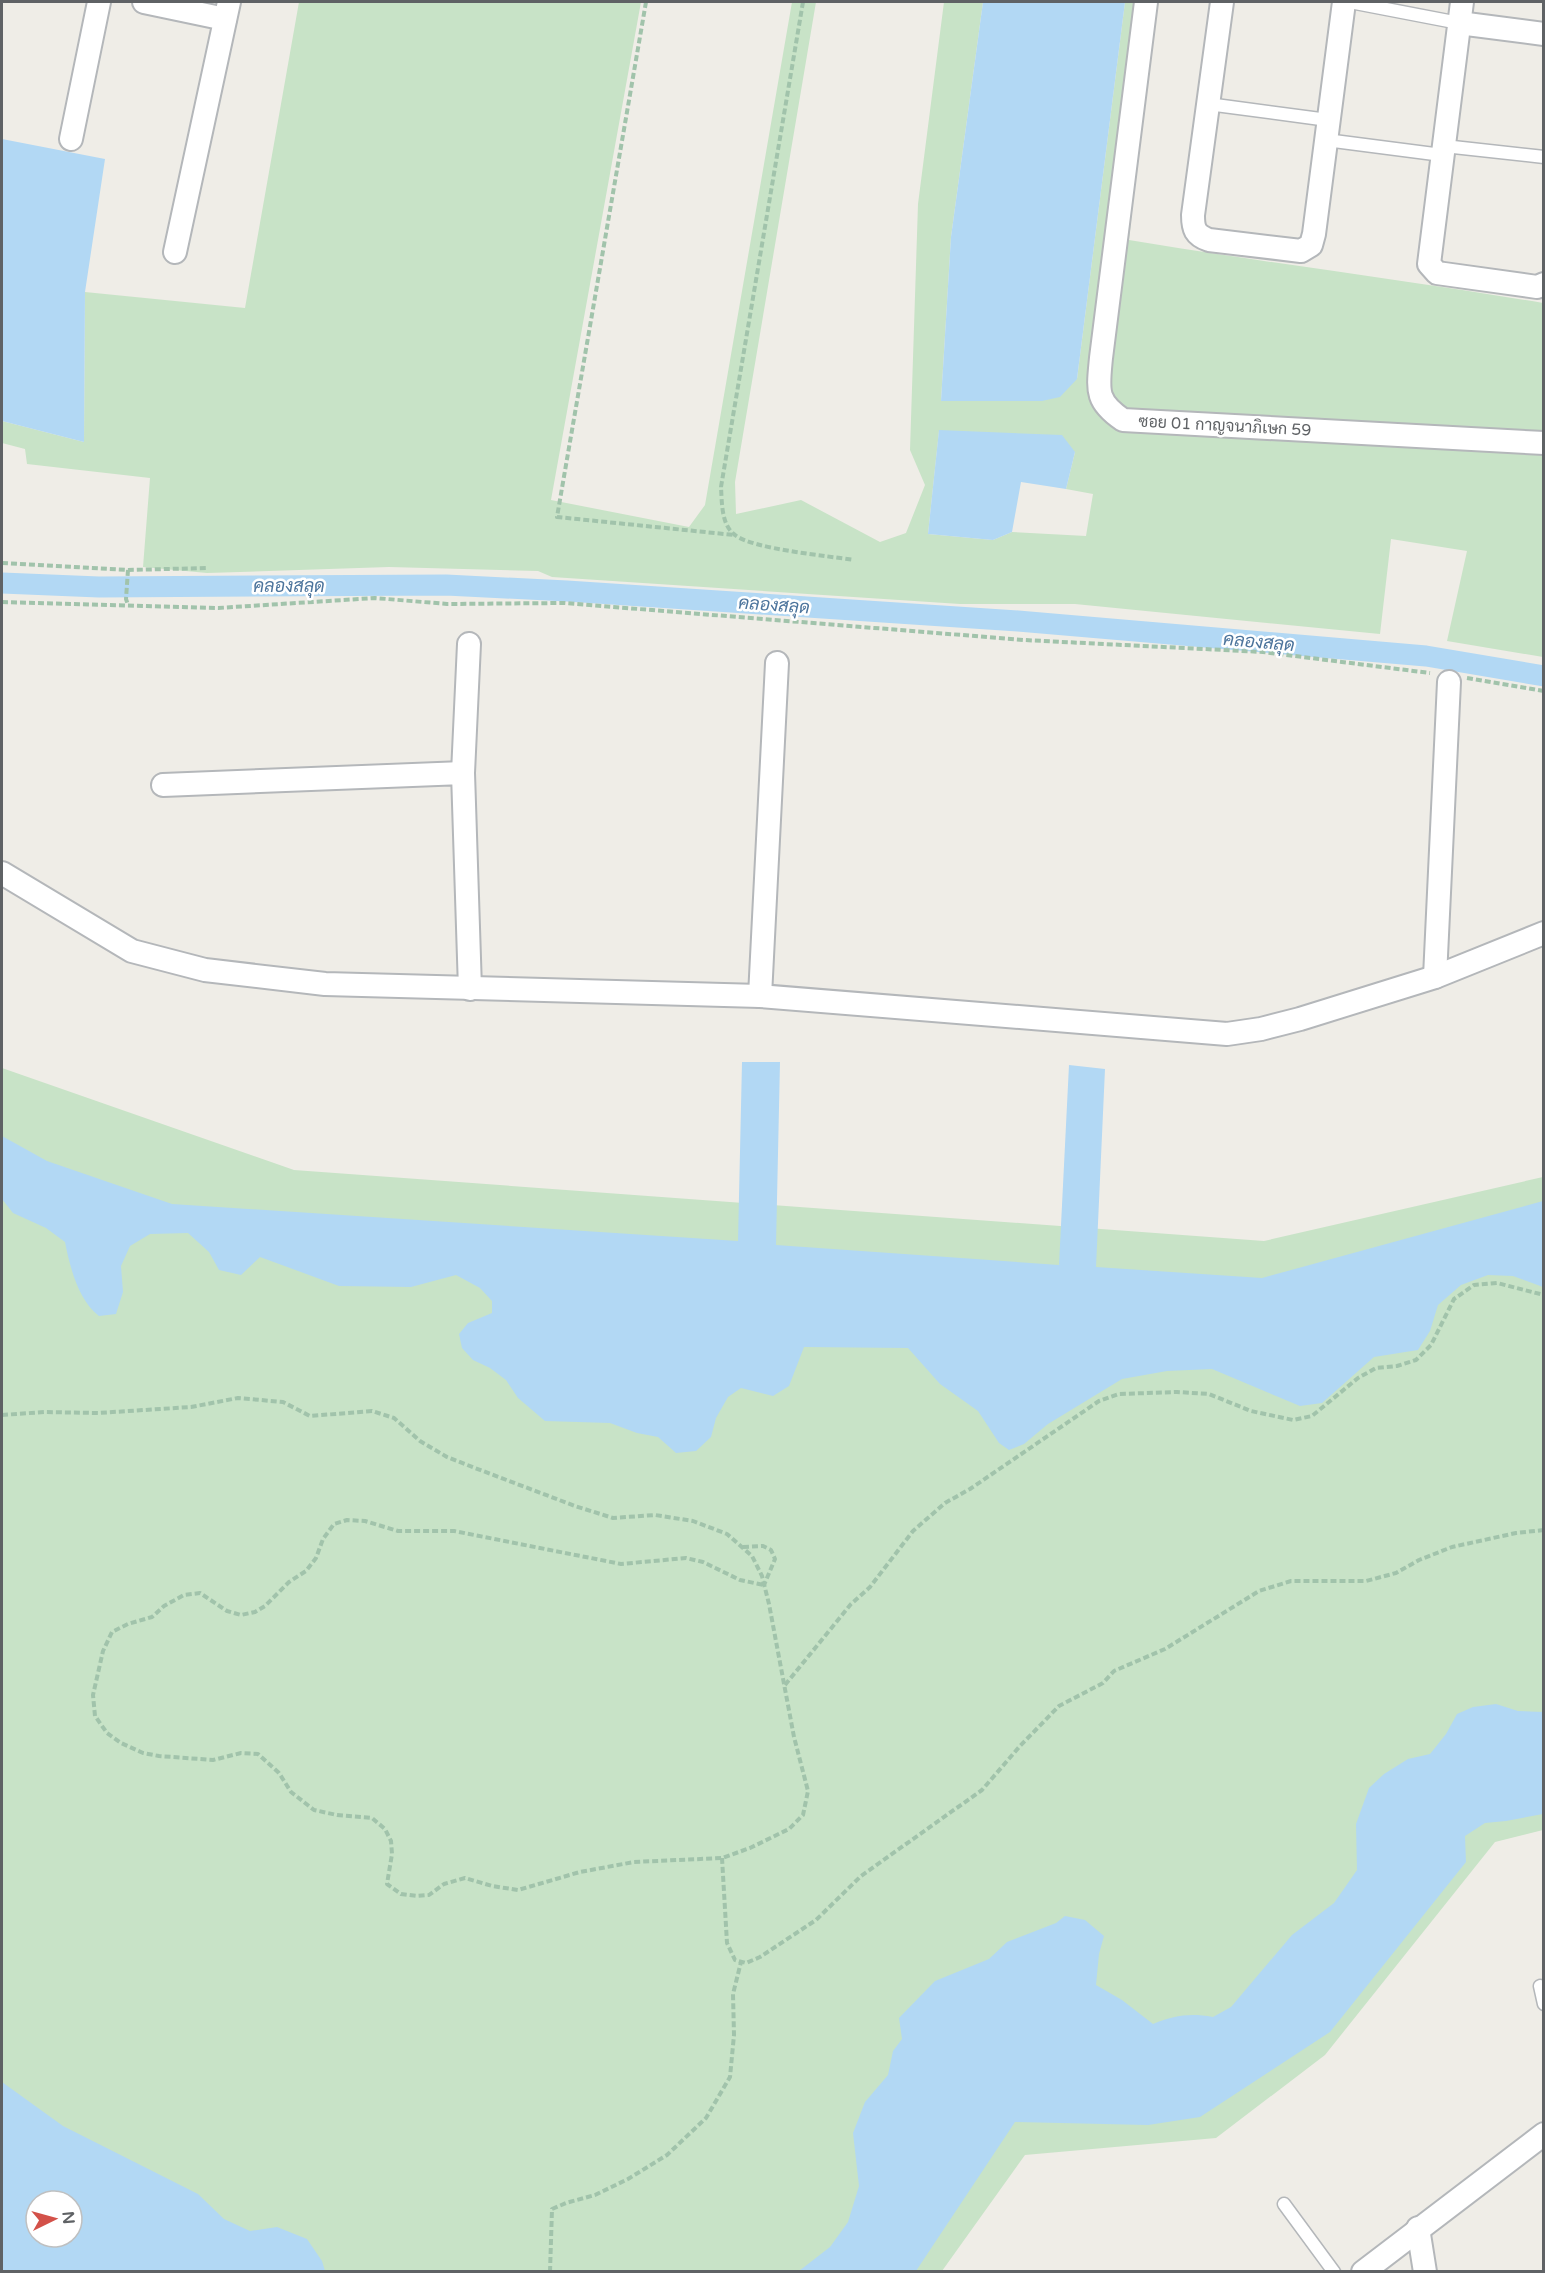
<svg xmlns="http://www.w3.org/2000/svg" width="1545" height="2273" viewBox="0 0 1545 2273" font-family="'Varela Round',Sarabun,sans-serif">
<rect width="100%" height="100%" fill="#efede7"/>
<g fill="#c8e3c7" fill-rule="evenodd">
<path d="M299,2H641L551,500L689,527L705,505L792,2H816L735,482L736,514L801,500L880,542L906,533L925,485L910,450L918,204L944,2H983L951,237L941,401L1077,379L1125,2H1154L1129,240C1267,263 1406,280 1543,303V657L1447,641L1467,551L1391,539L1380,634L1075,604H960L552,577L538,571L389,567L207,573L143,567L150,478L27,464L25,449L2,443V421L84,442L85,292L245,308ZM939,431L1075,452L1066,489L1093,494L1086,536L1012,532L993,540L928,534Z"/>
<path d="M2,1068L294,1170L1264,1241L1543,1177V1830L1495,1842L1325,2055L1216,2138L1025,2155L942,2271H2ZM36,2201H72V2237H36Z"/>
</g>
<g fill="#b2d8f4" fill-rule="evenodd">
<polygon points="983,2 1125,2 1077,379 1060,397 1042,401 941,401 951,237"/>
<polygon points="2,139 105,159 85,292 84,442 2,421"/>
<polygon points="939,430 1062,435 1075,452 1066,489 1021,482 1012,532 993,540 928,534"/>
<path d="M742,1062H780L776,1245L1059,1265L1069,1065L1105,1069L1096,1267L1262,1278L1543,1201V1287L1513,1276L1488,1275L1461,1285L1438,1305L1430,1331L1418,1350L1374,1357L1322,1403L1300,1406L1212,1369L1167,1371L1122,1379L1048,1424L1024,1444L1009,1450L999,1443L978,1411L940,1384L908,1348L804,1347L789,1386L773,1396L741,1388L728,1397L716,1418L711,1437L696,1451L676,1453L658,1437L637,1433L610,1423L545,1421L518,1398L506,1380L490,1368L473,1360L462,1348L459,1334L468,1323L492,1313V1301L480,1288L456,1275L411,1287L339,1286L260,1257L241,1275L219,1270L209,1252L188,1233L150,1234L130,1246L121,1266L123,1292L116,1314L99,1316C78,1300 70,1267 65,1242L46,1228L13,1213L2,1199V1136L47,1161L172,1204L738,1241Z"/>
<path d="M1496,1704L1518,1711L1543,1712V1814L1506,1821L1485,1823L1465,1836L1466,1862L1330,2032L1200,2117L1148,2125L1015,2122L916,2271H799L830,2247L848,2222L859,2186L853,2133L865,2102L888,2075L893,2051L902,2039L899,2018L935,1981L989,1959L1007,1942L1056,1923L1065,1916L1085,1920L1104,1936L1099,1954L1096,1985L1122,2000L1153,2024C1175,2015 1190,2013 1213,2017L1231,2007L1292,1935L1334,1903L1357,1870L1356,1824L1369,1788L1384,1774L1408,1759L1430,1754L1446,1734L1457,1714L1473,1707Z"/>
<path d="M2,2082L63,2126L198,2194L224,2219L250,2231L277,2227L307,2239L322,2261L325,2271H2ZM36,2201H72V2237H36Z"/>
</g>
<g fill="none" stroke-linecap="round" stroke-linejoin="round">
<polyline stroke="#b2d8f4" stroke-width="21" points="2,583 99,587 446,585 567,591 1018,621 1426,656 1544,676"/>
<g stroke="#b4b7ba" stroke-width="15">
<g id="lane">
<polyline points="1350,2 1459,23"/>
<polyline points="1208,104 1328,120"/>
<polyline points="1326,140 1442,155"/>
<polyline points="1444,146 1544,157"/>
<polyline points="1540,1986 1544,2004"/>
<polyline points="1284,2204 1334,2272"/>
</g>
</g>
<g stroke="#b4b7ba" stroke-width="26">
<g id="street">
<polyline points="144,2 225,19"/>
<path d="M1146,2L1101,358C1098,390 1095,401 1123,420L1544,443"/>
<path d="M1222,2L1193,215C1193,229 1195,235 1209,240L1301,251L1311,245L1314,234L1344,2"/>
<polyline points="1462,2 1429,264 1437,273 1537,287 1544,284"/>
<polyline points="1459,23 1544,34"/>
<polyline points="71,139 99,2"/>
<polyline points="175,252 229,2"/>
<polyline points="463,773 469,644"/>
<polyline points="163,785 463,773 470,989"/>
<polyline points="2,873 132,951 205,970 325,984 760,996 1227,1034 1261,1029 1300,1019 1435,977 1544,933"/>
<polyline points="1435,977 1449,682"/>
<polyline points="760,996 777,663"/>
<polyline points="1418,2228 1425,2272"/>
<polyline points="1363,2272 1544,2134"/>
</g>
</g>
<g stroke="#a1c3ab" stroke-width="4" stroke-dasharray="6 3" stroke-linecap="butt">
<polyline points="646,2 557,517 734,535"/>
<path d="M803,2L721,487C722,502 721,525 735,535C752,549 829,556 854,560"/>
<polyline points="2,563 128,570 207,568"/>
<polyline points="128,570 126,599 128,605"/>
<polyline points="2,602 218,608 375,598 447,604 564,603 1024,640 1263,652 1430,673"/>
<polyline points="1467,678 1544,691"/>
<polyline points="2,1415 45,1412 98,1413 191,1407 238,1398 283,1402 310,1416 372,1411 394,1418 420,1441 447,1457 475,1468 575,1506 613,1518 655,1515 693,1521 727,1534 752,1556 762,1576 769,1604 794,1737 808,1791 803,1815 789,1829 750,1848 722,1858 634,1862 580,1872 518,1890 492,1886 465,1878 444,1884 429,1895 417,1896 401,1894 387,1884 392,1854 391,1841 385,1829 372,1818 337,1815 314,1810 291,1792 279,1773 258,1754 241,1753 213,1760 159,1756 143,1753 121,1743 107,1733 95,1716 93,1695 103,1651 112,1632 128,1624 152,1617 164,1606 184,1595 200,1593 227,1611 241,1615 255,1612 265,1606 289,1582 306,1571 316,1558 323,1539 334,1524 347,1520 365,1521 398,1531 454,1531 621,1564 686,1558 703,1562 740,1580 764,1585"/>
<polyline points="743,1547 763,1546 771,1550 775,1559 764,1585"/>
<polyline points="785,1685 851,1604 870,1587 913,1531 945,1503 970,1489 1099,1401 1119,1394 1177,1392 1209,1394 1251,1411 1293,1420 1312,1416 1358,1378 1376,1368 1397,1366 1416,1360 1431,1345 1454,1299 1474,1285 1497,1283 1544,1295"/>
<polyline points="722,1858 727,1943 735,1960 746,1963 760,1957 816,1920 861,1876 982,1790 1020,1746 1059,1706 1103,1683 1114,1671 1165,1649 1259,1591 1291,1581 1366,1581 1396,1573 1419,1560 1452,1547 1516,1533 1544,1530"/>
<polyline points="550,2272 552,2209 566,2203 595,2195 628,2179 667,2155 706,2118 730,2077 734,2035 733,1994 741,1962"/>
</g>
<use href="#lane" stroke="#fff" stroke-width="12"/>
<use href="#street" stroke="#fff" stroke-width="22"/>
</g>
<g text-anchor="middle" dominant-baseline="central" stroke-width="5" stroke-linejoin="round" paint-order="stroke">
<g font-size="16" fill="#5f6265" stroke="#fff">
<text transform="translate(1225 426) rotate(3)">ซอย 01 กาญจนาภิเษก 59</text>
</g>
<g font-size="18" font-style="italic" fill="#4c749c" stroke="#fff">
<text x="289" y="586">คลองสลุด</text>
<text transform="translate(774 605) rotate(4)">คลองสลุด</text>
<text transform="translate(1259 642) rotate(5)">คลองสลุด</text>
</g>
</g>
<rect width="1545" height="2273" fill="none" stroke="#5f6265" stroke-width="6"/>
<g transform="translate(54 2219) rotate(85)"><circle r="28" fill="#ffffff" stroke="#bfc0c1" stroke-width="1.5"/>
<path d="M0-4.5L10 22L0 15L-10 22Z" fill="#d35149"/>
<text y="-9" font-size="16" font-weight="bold" text-anchor="middle" fill="#5f6265">N</text>
</g>
</svg>
